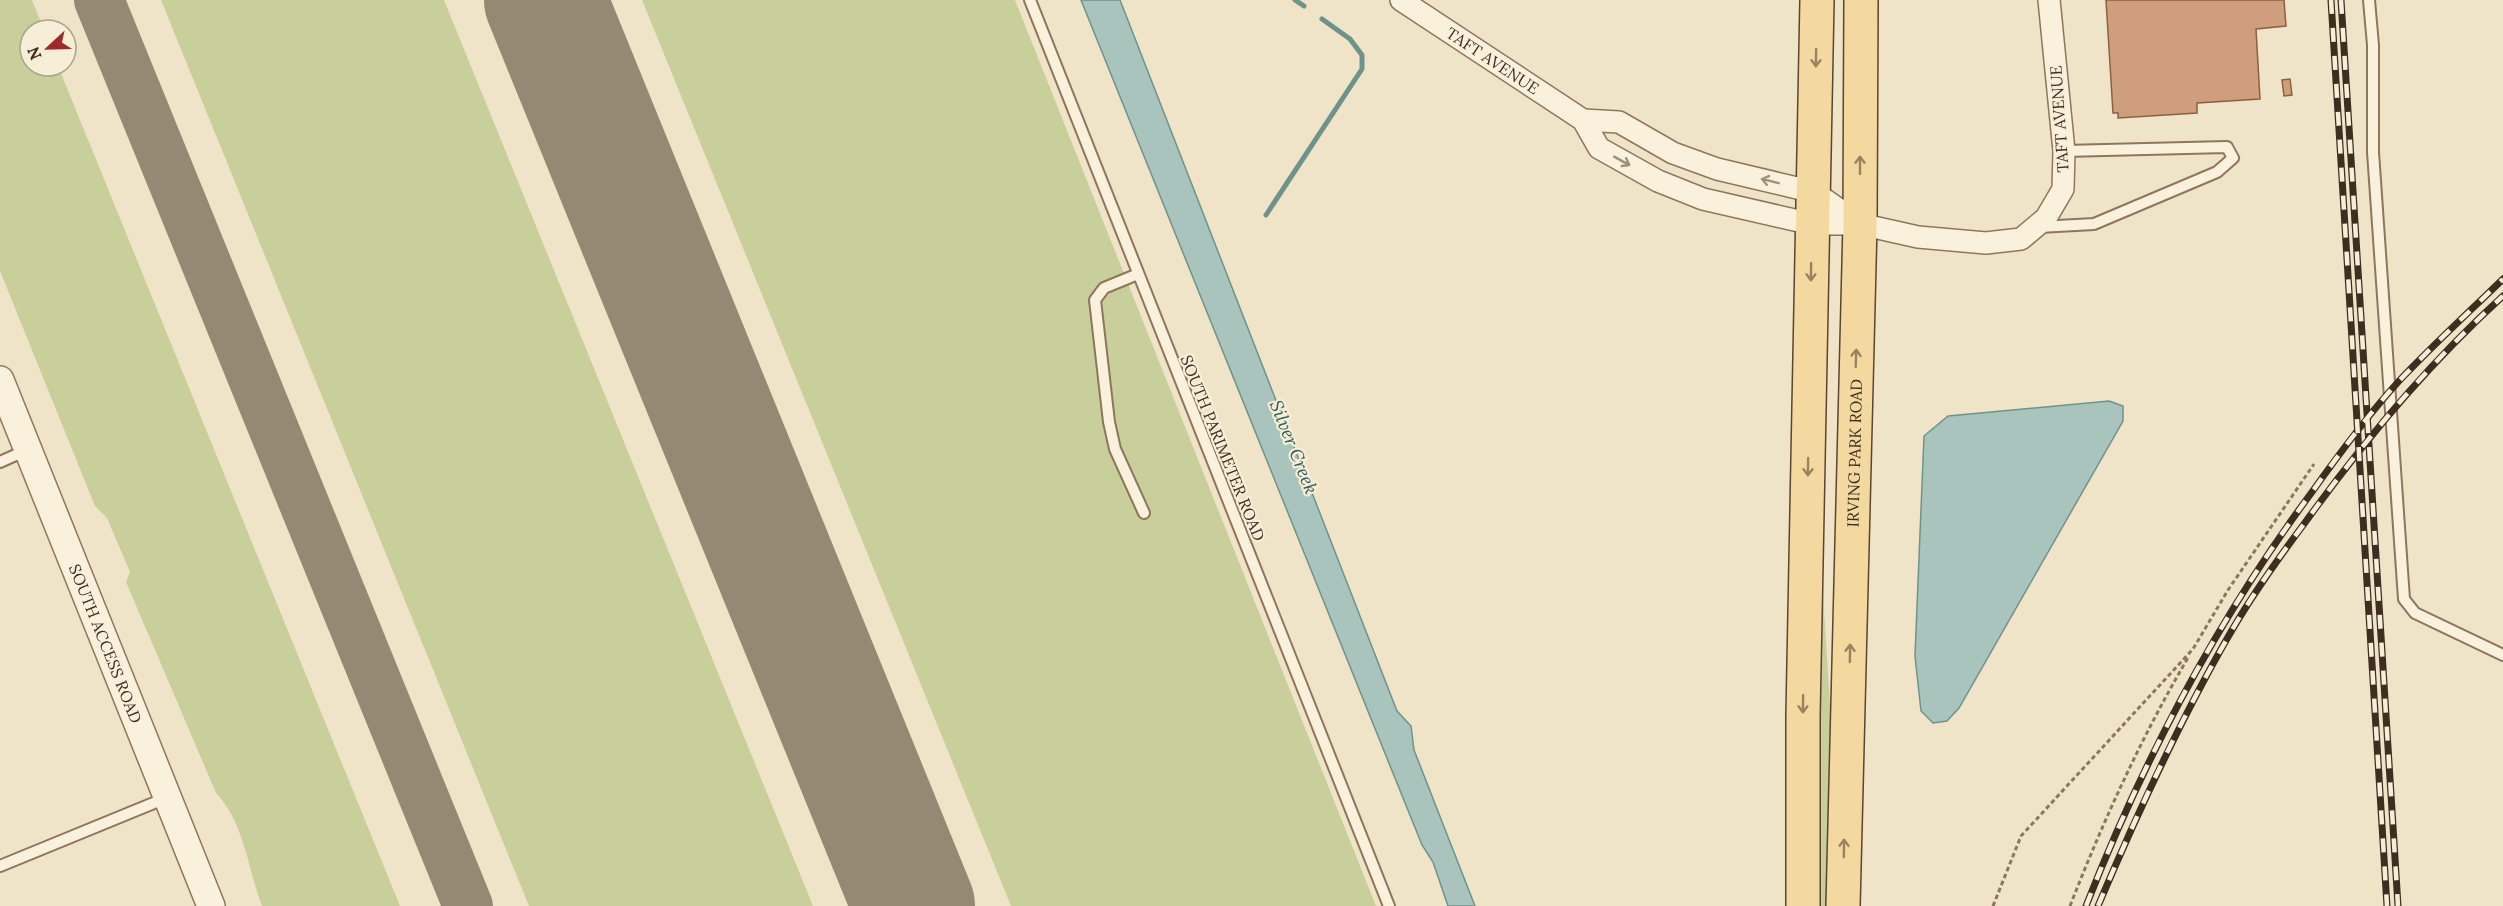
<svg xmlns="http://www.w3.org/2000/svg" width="2503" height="906" viewBox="0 0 2503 906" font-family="Lora,serif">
<rect width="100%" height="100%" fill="#f0e4c8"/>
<g fill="#c9cf9b">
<path d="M0,0H32L44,30H30V66H58L400,906H262C248,869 244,822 216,793L126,582L130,572L107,518L95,506L0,271Z"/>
<polygon points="161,0 444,0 813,906 529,906"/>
<polygon points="642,0 1015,0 1376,906 1011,906"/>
<polygon points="1818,594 1823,594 1835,782 1832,906 1815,906"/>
</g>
<g fill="#a9c4bc" stroke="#6f938a" stroke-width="1.5">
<polygon points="1081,0 1120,0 1397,711 1411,726 1414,750 1475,906 1448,906 1433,862 1422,845"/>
<polygon points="2109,401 2123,406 2123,421 1959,708 1947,721 1933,723 1921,711 1915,656 1924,436 1948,416"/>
</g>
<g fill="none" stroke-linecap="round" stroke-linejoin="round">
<g stroke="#6f938a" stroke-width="5">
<polyline points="1295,0 1304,6"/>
<polyline points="1266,215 1362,69 1362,55 1350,39 1322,19"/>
</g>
<polyline stroke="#968974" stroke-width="50" points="99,0 468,906"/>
<polyline stroke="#968974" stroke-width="122" points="545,0 914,906"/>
</g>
<g fill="#cf9f7d" stroke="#8d5f41" stroke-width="1.5">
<polygon points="2106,0 2284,0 2286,26 2256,29 2260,99 2197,103 2197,113 2118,118 2118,113 2113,113"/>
<polygon points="2290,79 2292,95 2284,96 2282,80"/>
</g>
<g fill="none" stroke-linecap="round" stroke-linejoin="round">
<g stroke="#8d765c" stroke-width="14">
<g id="service">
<polyline points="1030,0 1389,906"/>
<polyline points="2369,0 2373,45 2373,152 2404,599 2415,613 2503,655"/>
<polyline points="2039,227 2094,224 2217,172 2233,158 2227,147 2064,151"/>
<polyline points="1138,274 1104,288 1095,300 1109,422 1115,449 1144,513"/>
<polyline points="0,462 27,450"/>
<polyline points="0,866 166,798"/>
</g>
</g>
<g stroke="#8d765c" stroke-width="24">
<g id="minor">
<path id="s1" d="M1401,0L1583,120L1599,148L1658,181L1703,199L1812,224H1860L1918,237L1986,243L2021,239L2046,218L2063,189L2064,151L2049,0"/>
<polyline points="1583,120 1619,122 1673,153 1717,169 1814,192 1860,224"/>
</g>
</g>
<g stroke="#8d765c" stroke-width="30">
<g id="tertiary">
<path id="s2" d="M0,380L211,906"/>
</g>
</g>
<g stroke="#5b4430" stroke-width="36">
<g id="primary">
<polyline points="1803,906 1803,716 1817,0"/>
<path id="s3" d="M1843,906L1860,224L1861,0"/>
</g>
</g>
<g stroke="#8d765c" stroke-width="3" stroke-dasharray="4.5 3" stroke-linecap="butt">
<polyline points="1993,906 2021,836 2193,649 2228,590 2314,464"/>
<path d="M2070,906C2104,819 2142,736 2189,656"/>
</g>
<use href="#service" stroke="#faf1dc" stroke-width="10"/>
<use href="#minor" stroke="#faf1dc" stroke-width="21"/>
<use href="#tertiary" stroke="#faf1dc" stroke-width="27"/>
<use href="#primary" stroke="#f3d9a0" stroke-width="33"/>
<g stroke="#3d2e20" stroke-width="7">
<g id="rail">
<polyline points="2331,0 2387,906"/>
<polyline points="2341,0 2398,906"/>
<path d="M2086,906C2144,758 2217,620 2312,492C2339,454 2367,416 2399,381C2432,346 2468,313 2503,279"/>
<path d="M2098,906C2137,814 2178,724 2228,637C2250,598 2277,560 2304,524C2363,442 2428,364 2503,296"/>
</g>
</g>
<use href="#rail" stroke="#f7eed8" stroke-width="4.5" stroke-dasharray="14" stroke-linecap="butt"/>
</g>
<defs><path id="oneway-shaft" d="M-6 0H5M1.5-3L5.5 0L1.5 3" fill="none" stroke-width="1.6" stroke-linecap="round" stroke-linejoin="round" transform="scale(1.5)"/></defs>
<g stroke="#988460">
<use href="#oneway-shaft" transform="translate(1816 58) rotate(91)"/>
<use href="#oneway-shaft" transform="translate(1860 165) rotate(-90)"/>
<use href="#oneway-shaft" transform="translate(1811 272) rotate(91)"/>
<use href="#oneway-shaft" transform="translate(1856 358) rotate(-88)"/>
<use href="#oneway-shaft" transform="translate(1808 467) rotate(91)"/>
<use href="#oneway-shaft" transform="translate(1850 653) rotate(-89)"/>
<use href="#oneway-shaft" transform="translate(1803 704) rotate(91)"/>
<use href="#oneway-shaft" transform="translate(1844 848) rotate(-89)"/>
</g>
<g stroke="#9c907e">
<use href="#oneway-shaft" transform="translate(1622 161) rotate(29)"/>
<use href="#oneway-shaft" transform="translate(1770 181) rotate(-166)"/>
</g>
<g text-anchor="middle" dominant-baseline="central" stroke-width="4.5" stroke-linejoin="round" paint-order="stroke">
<g font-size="16" fill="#3d2e20" stroke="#f7eed8">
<text stroke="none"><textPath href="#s1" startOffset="110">TAFT AVENUE</textPath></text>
<text transform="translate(2059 119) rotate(-94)">TAFT AVENUE</text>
<text transform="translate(1223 448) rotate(68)">SOUTH PARIMETER ROAD</text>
<text stroke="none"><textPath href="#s3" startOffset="453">IRVING PARK ROAD</textPath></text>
<text stroke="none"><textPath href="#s2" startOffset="284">SOUTH ACCESS ROAD</textPath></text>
</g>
<g font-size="18" font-style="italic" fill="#2f5d5a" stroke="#f7eed8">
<text transform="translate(1294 447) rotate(68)">Silver Creek</text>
</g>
</g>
<g transform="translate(48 48) rotate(248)"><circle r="28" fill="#f7eed8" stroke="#ada18e" stroke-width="1.5"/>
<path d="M0-4.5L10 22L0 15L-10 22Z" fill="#9e2a2b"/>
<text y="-9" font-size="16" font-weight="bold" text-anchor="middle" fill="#3d2e20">N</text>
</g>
</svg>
